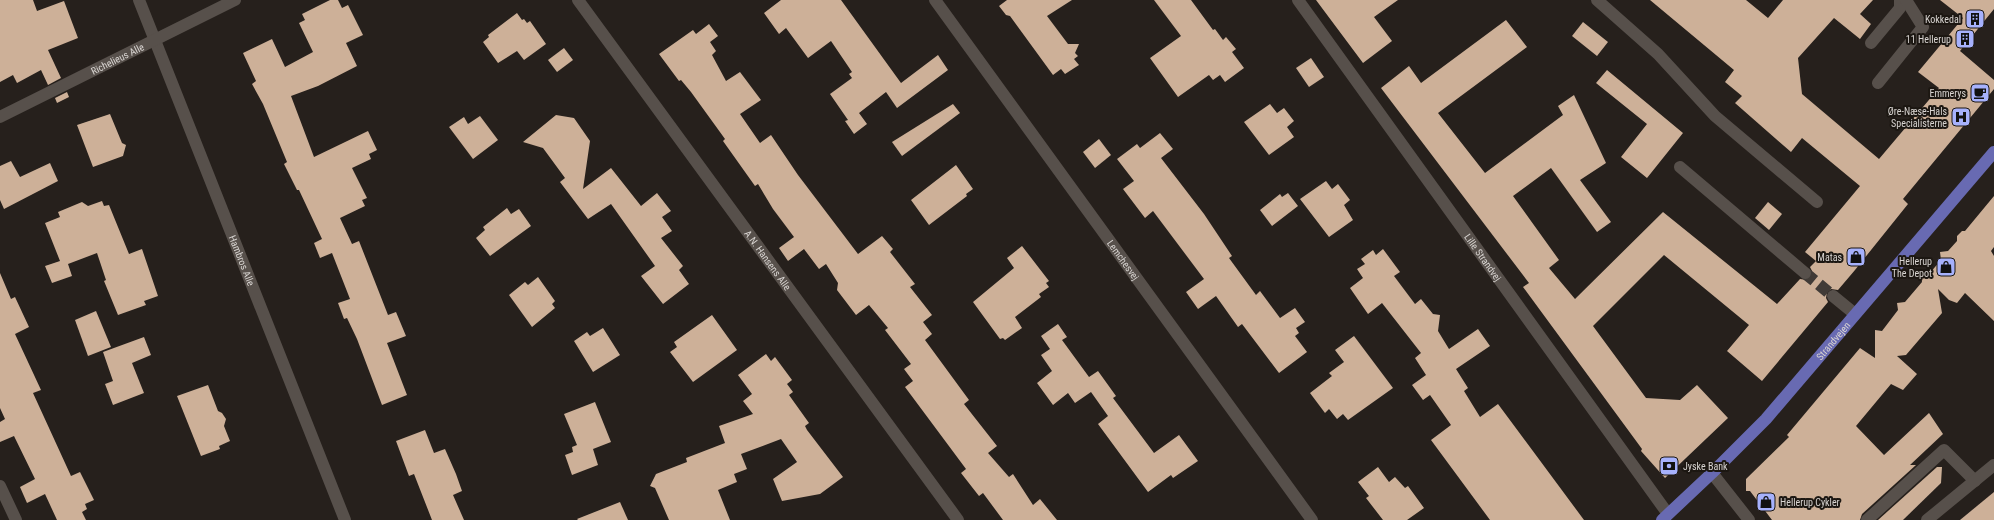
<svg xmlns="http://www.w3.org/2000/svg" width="1994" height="520" viewBox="0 0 1994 520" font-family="'Roboto Condensed',sans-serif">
<rect width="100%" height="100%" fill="#26201c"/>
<g fill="#cdb098">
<polygon points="0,0 33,0 37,11 64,1 78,38 48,50 61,78 48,85 41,70 17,83 13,75 0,82"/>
<polygon points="330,0 338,0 342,8 348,5 363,35 346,43 357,66 318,86 291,96 314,157 368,131 377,150 369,154 371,159 352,168 367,198 362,200 365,206 340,218 352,244 359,241 388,315 396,312 406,336 387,343 407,395 382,405 357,339 347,318 344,319 338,303 350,299 332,253 320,258 314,243 322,239 299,190 297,190 284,164 287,162 263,104 252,84 256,81 243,53 272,39 285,67 313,52 299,23 305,20 302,14"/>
<polygon points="781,0 841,0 901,83 938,55 948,70 897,108 886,92 859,113 867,124 854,134 845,121 848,120 830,94 852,78 849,74 852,72 831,41 808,58 786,28 779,34 764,13"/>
<polygon points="1007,0 1072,0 1047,16 1068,44 1079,44 1075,53 1078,56 1074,59 1079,65 1065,74 1061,69 1053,75 1010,16 1006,15 999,6"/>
<polygon points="1154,0 1191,0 1213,30 1215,29 1223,40 1226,37 1236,49 1232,52 1244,68 1225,82 1220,75 1213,80 1209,75 1178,97 1150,58 1181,36"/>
<polygon points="1316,0 1398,0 1374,17 1392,41 1363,63"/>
<polygon points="1650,0 1746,0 1768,18 1783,0 1873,0 1860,14 1871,24 1860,39 1834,18 1798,58 1802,94 1879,159 1939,88 1918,72 1963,18 1940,0 1994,0 1994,9 1960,51 1994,80 1994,89 1903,199 1908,204 1855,270 1838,290 1831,289 1827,292 1826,298 1828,302 1762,381 1727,351 1749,325 1664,255 1593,326 1646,398 1680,400 1697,385 1728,418 1665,478 1641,451 1642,449 1523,287 1529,283 1381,88 1409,66 1421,83 1506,20 1527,47 1438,113 1485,173 1563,115 1558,106 1574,95 1606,163 1580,180 1611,222 1597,232 1551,168 1513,196 1559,260 1549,268 1575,299 1663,212 1777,304 1800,279 1807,280 1811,278 1812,271 1810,267 1816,261 1805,252 1860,186 1802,138 1791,152 1735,103 1742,96 1725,82 1734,70"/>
<polygon points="517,13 522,20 524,19 527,23 530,21 546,44 524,60 517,51 498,63 483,42 489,37 488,35"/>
<polygon points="1583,22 1608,42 1597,56 1572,36"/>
<polygon points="709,24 718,36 710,42 716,51 712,55 726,81 740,72 761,100 740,114 760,143 771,135 798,175 858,254 882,236 893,249 890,252 915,284 910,287 932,315 923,322 932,334 925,340 969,400 964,404 997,446 988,453 1009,477 1013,474 1033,505 1040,499 1057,520 1003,520 983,493 979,496 961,473 966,469 905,387 913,381 904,369 911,364 885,330 888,328 869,305 856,315 837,290 838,283 826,264 819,269 804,249 788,261 779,248 794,237 773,209 758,184 755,186 723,141 725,139 691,92 681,80 679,81 659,54 693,30 696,34"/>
<polygon points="564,48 573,60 557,72 548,60"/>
<polygon points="1311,58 1324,77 1309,87 1296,68"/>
<polygon points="1607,70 1683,133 1647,178 1621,157 1647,124 1596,83"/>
<polygon points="67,92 69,97 57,103 55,98"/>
<polygon points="953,104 960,113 902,156 892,142"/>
<polygon points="1270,104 1277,113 1284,108 1294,121 1287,127 1294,137 1269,155 1244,122"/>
<polygon points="110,114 122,143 126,145 123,156 93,167 77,125"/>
<polygon points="556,115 574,118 590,141 583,189 611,168 641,206 657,193 671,211 662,217 672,231 661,238 683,266 679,270 689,284 663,304 641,276 655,266 611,204 588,219 560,182 565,178 543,148 523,142"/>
<polygon points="480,116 498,140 473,159 449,127 464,117 468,124"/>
<polygon points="1160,133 1173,149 1161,158 1204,214 1232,256 1229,258 1256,295 1260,291 1280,318 1295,308 1305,322 1296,328 1299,333 1295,336 1307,352 1279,373 1242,324 1238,327 1216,296 1198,309 1186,292 1204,279 1153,211 1145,218 1123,189 1134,181 1117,159 1137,144 1140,148"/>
<polygon points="1099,139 1111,155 1095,168 1083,152"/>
<polygon points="11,161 20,177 50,163 58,181 4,209 0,200 0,166"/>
<polygon points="956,165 973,189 966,194 967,196 929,225 911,200"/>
<polygon points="1326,181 1332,189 1338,184 1350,200 1344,205 1353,220 1329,237 1300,199"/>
<polygon points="1288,193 1298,206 1272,226 1260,210 1280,194 1282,197"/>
<polygon points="1994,196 1994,247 1991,251 1994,256 1994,321 1965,293 1957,303 1949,300 1938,289 1942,313 1906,355 1897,356 1917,374 1903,390 1891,384 1856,426 1884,455 1929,413 1943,434 1910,465 1916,465 1862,514 1860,520 1772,520 1750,491 1746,491 1746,479 1789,437 1787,435 1860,348 1875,358 1875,330 1882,331 1898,310 1897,303 1905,302 1922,282 1921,275 1929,274 1941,260 1940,252 1948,251 1957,241 1957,236 1962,231 1965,231"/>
<polygon points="102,201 104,206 109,205 129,254 142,249 158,296 144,301 146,305 118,315 104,281 106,280 97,253 68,264 72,276 52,283 45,266 60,261 45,223 60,217 58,212 82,202 88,206"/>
<polygon points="1768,202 1782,214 1769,230 1755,218"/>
<polygon points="507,208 511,214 519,209 531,226 490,256 476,238 485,230 483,227"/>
<polygon points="1022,246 1049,281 1046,283 1049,287 1039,294 1041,297 1015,317 1022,328 1005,340 1003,338 1000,339 973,302 1014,268 1007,258"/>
<polygon points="1383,249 1400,272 1394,276 1415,304 1421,299 1433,314 1440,315 1438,331 1449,349 1478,329 1490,346 1456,369 1468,388 1464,391 1480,417 1498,404 1584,520 1490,520 1431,440 1451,425 1430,395 1423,400 1412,385 1426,375 1415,358 1421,353 1382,303 1368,314 1350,288 1363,278 1357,269 1365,264 1361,259 1373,250 1376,255"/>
<polygon points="0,273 11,299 15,297 29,327 15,334 41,390 33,393 71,476 80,472 94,500 85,504 87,509 82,512 86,520 57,520 45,494 27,503 20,487 35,479 14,436 0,442 0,422 5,419 0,408"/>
<polygon points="538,277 555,301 552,304 555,308 532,327 509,295 525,282 528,285"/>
<polygon points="96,311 111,347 88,356 75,320"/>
<polygon points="712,315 737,350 693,382 670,352 677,347 674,342"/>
<polygon points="1058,324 1067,337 1062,340 1089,377 1098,371 1116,396 1113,398 1154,453 1179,435 1198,461 1173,478 1171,475 1148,492 1098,424 1108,416 1091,392 1075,403 1068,393 1053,405 1037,383 1052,371 1041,355 1050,349 1041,336"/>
<polygon points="603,328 620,355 593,372 574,341 587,332 590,336"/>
<polygon points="1354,336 1393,388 1348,420 1343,414 1337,419 1329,409 1325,413 1310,393 1332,376 1329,373 1344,362 1335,350"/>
<polygon points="144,337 151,355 132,363 144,393 113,405 105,384 113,381 103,352"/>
<polygon points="766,354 771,361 775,357 792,380 787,384 793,392 789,395 809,423 805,426 807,430 843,477 820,494 782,501 773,479 797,462 781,439 741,454 747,469 734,474 737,482 718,490 730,520 669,520 655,488 650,486 656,474 687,462 686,458 725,443 719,426 753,414 743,401 752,394 738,375"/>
<polygon points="208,385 218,411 222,413 226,419 224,426 230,441 219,446 220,449 201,456 177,396"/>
<polygon points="595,402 611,442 593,449 598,465 572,475 565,455 573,452 572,447 577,445 564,414"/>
<polygon points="425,430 434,453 445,449 456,474 462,491 453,495 464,520 432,520 414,474 409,476 396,441"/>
<polygon points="1378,467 1389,482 1395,477 1405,488 1408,486 1424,508 1407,520 1383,520 1366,498 1369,496 1358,482"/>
<polygon points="1937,467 1942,467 1941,483 1903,520 1878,520"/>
<polygon points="1994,492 1994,520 1960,520"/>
<polygon points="620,502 628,520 578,520 577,519"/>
</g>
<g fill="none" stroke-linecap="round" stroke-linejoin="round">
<polyline stroke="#413b37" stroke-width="12" stroke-dasharray="12 6" stroke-linecap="butt" points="1805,273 1833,296"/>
<g stroke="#57504b" stroke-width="12">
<path id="s1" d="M139,0L345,520"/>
<path id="s2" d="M578,0L958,520"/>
<path id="s3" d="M935,0L1312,520"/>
<path id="s4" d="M1298,0L1668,514"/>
<polyline points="1597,0 1658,54 1715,116 1817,202"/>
<polyline points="1871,43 1900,8 1900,0"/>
<polyline points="1878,83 1923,27 1906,0"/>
<path id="s5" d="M0,117L235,0"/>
<polyline points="1680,167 1805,273"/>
<polyline points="1833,296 1855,314"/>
<polyline points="1712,473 1749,520"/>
<polyline points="0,486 16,520"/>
<polyline points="1867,520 1944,450 1975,481"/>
<polyline points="1927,520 1994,465"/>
</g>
<path stroke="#686ab2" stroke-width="12" id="s6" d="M1662,520L1712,473L1766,419L1994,152"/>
</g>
<defs>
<g id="building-square" transform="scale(1)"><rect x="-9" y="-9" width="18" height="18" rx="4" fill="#a6b1fc" stroke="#1c1712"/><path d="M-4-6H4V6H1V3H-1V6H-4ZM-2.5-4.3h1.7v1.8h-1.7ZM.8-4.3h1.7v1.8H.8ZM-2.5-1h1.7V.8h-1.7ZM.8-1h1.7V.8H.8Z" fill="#111"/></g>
<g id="cafe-square" transform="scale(1)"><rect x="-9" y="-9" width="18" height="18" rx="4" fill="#a6b1fc" stroke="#1c1712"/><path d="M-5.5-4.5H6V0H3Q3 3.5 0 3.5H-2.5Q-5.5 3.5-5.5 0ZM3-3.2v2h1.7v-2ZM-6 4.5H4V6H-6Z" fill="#111"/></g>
<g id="hospital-square" transform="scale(1)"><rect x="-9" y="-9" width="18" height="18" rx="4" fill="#a6b1fc" stroke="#1c1712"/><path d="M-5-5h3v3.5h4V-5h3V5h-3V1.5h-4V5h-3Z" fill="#111"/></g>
<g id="shop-square" transform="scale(1)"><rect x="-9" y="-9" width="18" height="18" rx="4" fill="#a6b1fc" stroke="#1c1712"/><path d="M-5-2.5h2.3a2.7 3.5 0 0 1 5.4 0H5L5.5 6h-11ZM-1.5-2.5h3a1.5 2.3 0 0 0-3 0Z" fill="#111"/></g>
<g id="bank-square" transform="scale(1)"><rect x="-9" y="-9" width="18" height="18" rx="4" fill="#a6b1fc" stroke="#1c1712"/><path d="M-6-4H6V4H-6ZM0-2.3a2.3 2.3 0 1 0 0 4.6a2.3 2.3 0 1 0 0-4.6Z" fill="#111"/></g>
</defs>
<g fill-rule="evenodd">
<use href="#building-square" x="1975" y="19"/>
<use href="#building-square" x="1965" y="39"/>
<use href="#cafe-square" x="1980" y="93"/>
<use href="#hospital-square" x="1961" y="117"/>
<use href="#shop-square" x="1856" y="257"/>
<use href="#shop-square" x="1946" y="267"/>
<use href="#bank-square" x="1669" y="466"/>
<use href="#shop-square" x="1766" y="502"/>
</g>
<g text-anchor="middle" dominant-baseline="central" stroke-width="4" stroke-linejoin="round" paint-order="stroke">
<g font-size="10" fill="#d8d4d1" stroke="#1c1712" text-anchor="end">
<text x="1961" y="19">Kokkedal</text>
<text x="1951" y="39">11 Hellerup</text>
<text x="1966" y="93">Emmerys</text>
<text x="1947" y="111">Øre-Næse-Hals<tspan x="1947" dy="12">Specialisterne</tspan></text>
<text x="1842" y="257">Matas</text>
<text x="1932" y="261">Hellerup<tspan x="1932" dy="12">The Depot</tspan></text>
<text x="1683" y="466" text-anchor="start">Jyske Bank</text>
<text x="1780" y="502" text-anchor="start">Hellerup Cykler</text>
</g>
<g font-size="10" fill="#d8d4d1" stroke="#1c1712">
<text stroke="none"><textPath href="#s5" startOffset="131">Richelieus Alle</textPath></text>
<text stroke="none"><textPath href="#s4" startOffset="317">Lille Strandvej</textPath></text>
<text stroke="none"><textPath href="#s1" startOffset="280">Hambros Alle</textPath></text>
<text stroke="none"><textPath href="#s2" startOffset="322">A.N. Hansens Alle</textPath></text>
<text stroke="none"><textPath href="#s3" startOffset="321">Lemchesvej</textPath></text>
<text stroke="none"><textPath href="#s6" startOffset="248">Strandvejen</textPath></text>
</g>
</g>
</svg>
